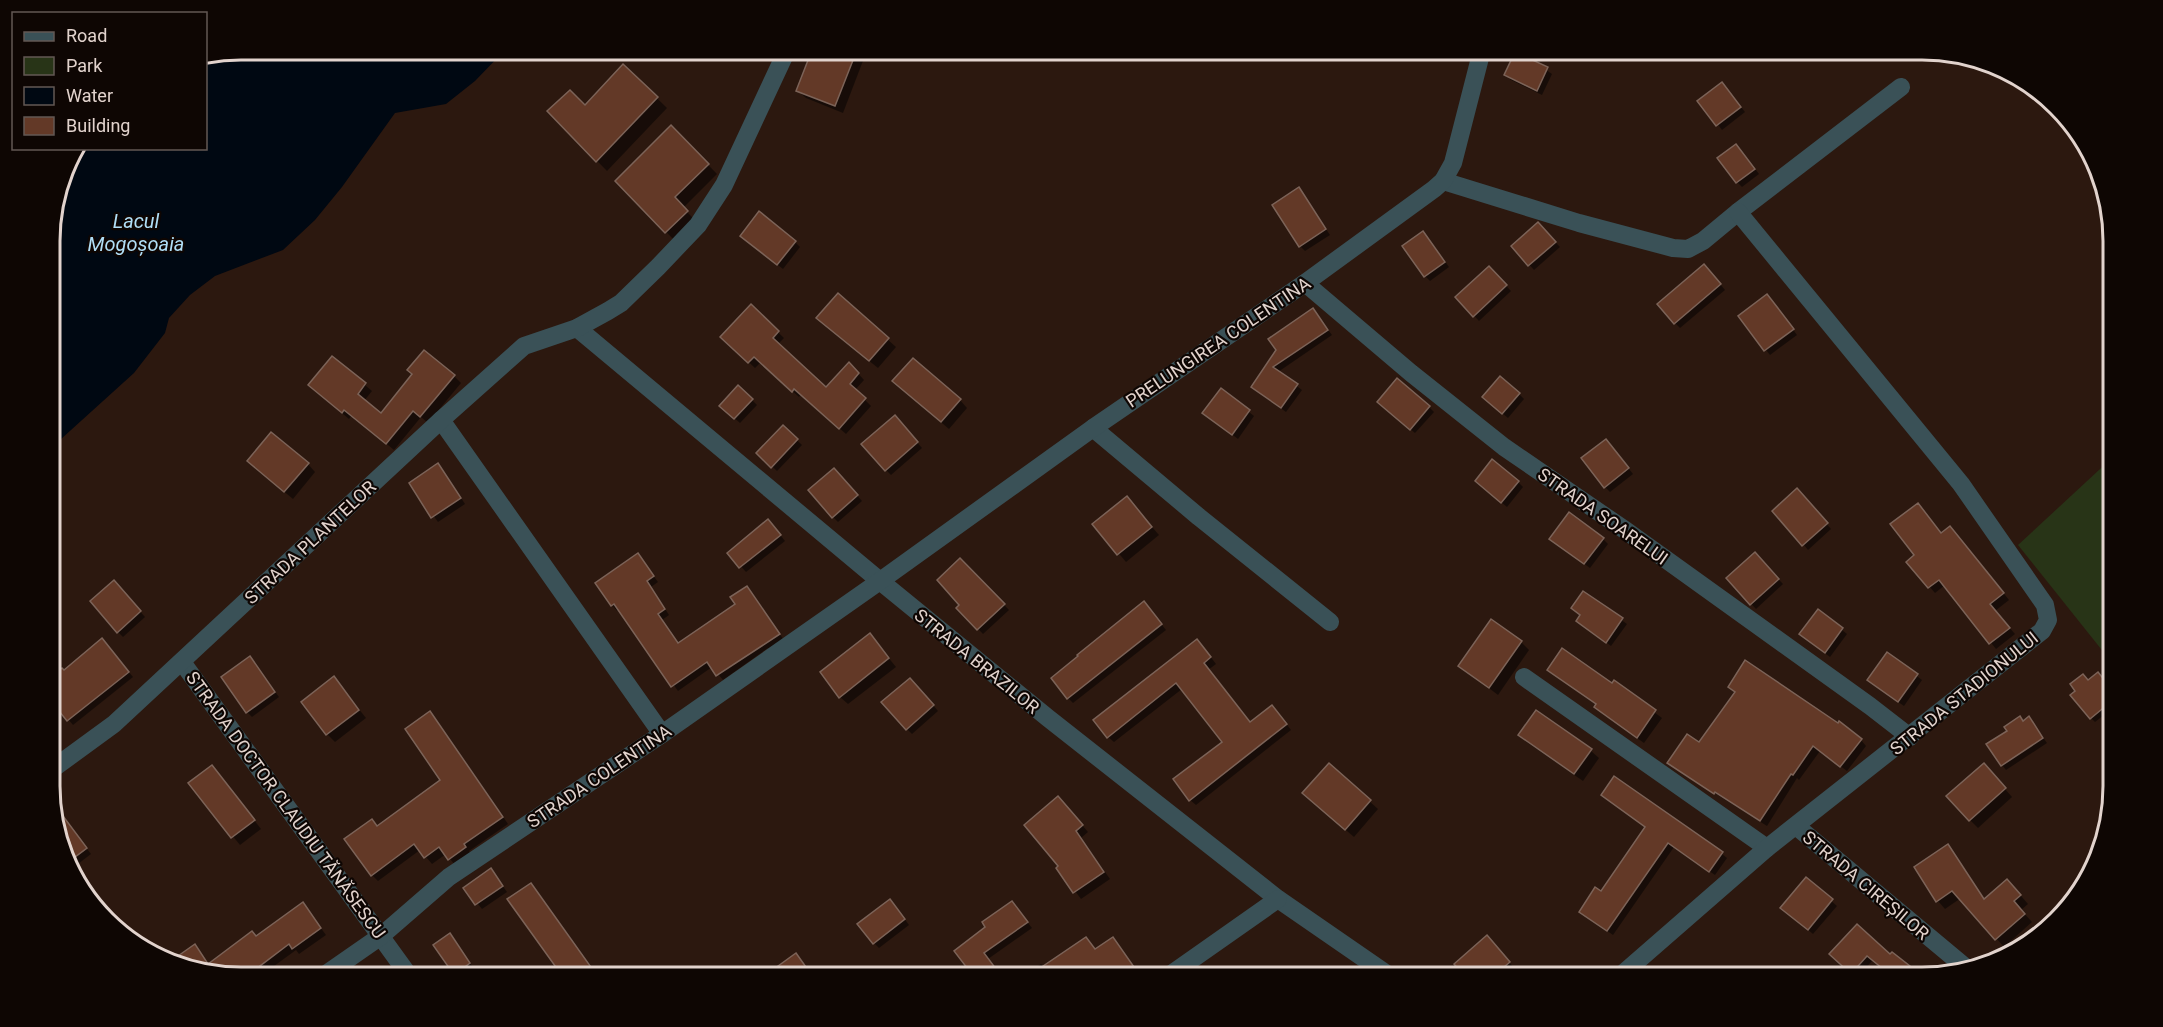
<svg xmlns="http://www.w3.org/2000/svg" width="2163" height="1027" viewBox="0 0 2163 1027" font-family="Roboto,sans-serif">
<rect width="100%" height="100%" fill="#2c180f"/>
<polygon fill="#283417" points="2113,457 2113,664 2018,545"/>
<polygon fill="#000812" points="241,50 505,50 475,81 446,104 395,113 342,187 315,220 283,250 215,276 190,295 169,318 165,333 134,373 50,449 50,229 69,157 76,149 206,148 206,57"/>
<g fill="#0007">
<polygon points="814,50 862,50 866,53 843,113 806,98 798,91"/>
<polygon points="1371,50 1403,50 1401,57"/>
<polygon points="1518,50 1542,50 1536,63 1552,74 1542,95 1511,80 1506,75"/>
<polygon points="624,66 667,108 607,171 549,112 585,107"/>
<polygon points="1727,89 1745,112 1722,130 1700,101"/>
<polygon points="671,127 717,174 683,208 696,221 675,241 617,181"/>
<polygon points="1741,150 1759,174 1742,187 1737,182"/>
<polygon points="1299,189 1330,235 1305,251 1300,246"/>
<polygon points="1538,224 1560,247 1534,270 1513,246"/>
<polygon points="1428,238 1449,267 1430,281 1425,276"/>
<polygon points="747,241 795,242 800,247 783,269"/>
<polygon points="1489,268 1511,291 1479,321 1457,297"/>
<polygon points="1709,271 1725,290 1680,328 1675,323"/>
<polygon points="838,295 896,347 878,368 826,326"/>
<polygon points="1772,301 1797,335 1770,355 1740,316"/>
<polygon points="751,306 784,338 778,344 826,389 855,370 864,380 855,390 871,406 846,434 801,394 799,397 761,362 755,368 722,337"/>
<polygon points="1313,310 1332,335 1278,372 1302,390 1286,412 1252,387"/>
<polygon points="333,358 372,391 364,401 381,415 454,376 461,383 428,423 421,417 394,450 352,415 349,419 317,392"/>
<polygon points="739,387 757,405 740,423 721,406"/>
<polygon points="902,389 960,400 967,408 949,429"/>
<polygon points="1221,390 1254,416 1238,439 1209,417"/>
<polygon points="1519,394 1524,399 1508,418 1489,402"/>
<polygon points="1384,407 1429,407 1434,412 1415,433"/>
<polygon points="899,422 922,448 891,475 886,470"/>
<polygon points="783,427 802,445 777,471 758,453"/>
<polygon points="1611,446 1633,474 1610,492 1605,487"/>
<polygon points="308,464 315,472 293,499 257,469"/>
<polygon points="443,470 465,504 438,522 411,484"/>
<polygon points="839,475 862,501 838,522 833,517"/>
<polygon points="1518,482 1523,487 1507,507 1482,486"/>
<polygon points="1802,495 1831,529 1808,550 1804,545"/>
<polygon points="1134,506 1159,535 1126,562 1094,524"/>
<polygon points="773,526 785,541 746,572 729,553"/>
<polygon points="1942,534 1956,534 2009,600 1995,611 2015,634 1996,649 1945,585 1935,593 1908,562"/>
<polygon points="1603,539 1608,544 1590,568 1556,543"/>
<polygon points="637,554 658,582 651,587 669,615 662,620 679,645 737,604 746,588 784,640 770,650 768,648 723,680 712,667 678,691 619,609 617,611 612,605"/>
<polygon points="1755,554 1783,584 1756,609 1728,579"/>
<polygon points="960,560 1009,610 983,634 958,608 961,605"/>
<polygon points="119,587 145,617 123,637 118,632"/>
<polygon points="1584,593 1627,624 1611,646 1578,621 1581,616"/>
<polygon points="1144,603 1166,630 1073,703 1068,698"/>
<polygon points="1818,611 1847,634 1830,657 1806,639"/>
<polygon points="870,635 896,667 848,704 840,697"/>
<polygon points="1521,642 1529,650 1498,695 1460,666"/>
<polygon points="106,645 133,677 73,725 51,699 51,679 62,670 64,671"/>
<polygon points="1203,647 1216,664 1208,670 1251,723 1277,712 1291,730 1196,805 1190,800 1224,742 1182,689 1114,742 1108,737"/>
<polygon points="1888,654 1922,680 1904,706 1874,685"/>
<polygon points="250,658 279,697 252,717 247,712"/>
<polygon points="1549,669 1612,685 1614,682 1662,718 1644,743 1603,714 1596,707 1597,705"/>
<polygon points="334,678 366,718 335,742 327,734"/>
<polygon points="2103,679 2113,692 2113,708 2095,722 2091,718 2089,682"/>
<polygon points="915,684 938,711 912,734 907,729"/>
<polygon points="1730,687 1861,740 1866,746 1847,771 1820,751 1799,780 1797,778 1767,826 1675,768 1699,744 1736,693"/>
<polygon points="430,713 436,719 508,824 469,851 471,854 455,865 446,854 432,864 420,850 378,881 372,875 443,780"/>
<polygon points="2029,718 2047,743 2006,770 2002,765 2024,722"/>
<polygon points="1520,735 1591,751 1599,758 1583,781 1528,743"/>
<polygon points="1329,765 1378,809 1354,837 1312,801"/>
<polygon points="1991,773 2012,797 1978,828 1970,820"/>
<polygon points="219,775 261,829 240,845 190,784"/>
<polygon points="1603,795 1722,854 1727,858 1715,875 1674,847 1613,935 1586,916 1646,827"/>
<polygon points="1065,805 1088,832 1081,838 1110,879 1081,899 1058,868"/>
<polygon points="74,832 91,854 74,867 60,833"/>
<polygon points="1948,846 1955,854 1985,900 2015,889 2028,904 2021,910 2032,922 2004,947 1961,898 1945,909 1938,901"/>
<polygon points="495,875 507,892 482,909 465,888"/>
<polygon points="1806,879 1837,906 1813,934 1787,912"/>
<polygon points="530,884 538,892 599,977 565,977 509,900"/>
<polygon points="1012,903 1032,928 988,959 1002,977 976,977 956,951 987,927"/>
<polygon points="303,904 326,935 299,954 296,950 259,977 241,978 170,963 194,946 210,965 256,937"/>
<polygon points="895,906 909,925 879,948 874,943"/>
<polygon points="1086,939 1096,950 1113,939 1141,977 1023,977 1041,964 1045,967"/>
<polygon points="454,940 474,969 462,977 455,974"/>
<polygon points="1492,942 1514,968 1503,977 1467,977 1456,965"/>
<polygon points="1831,954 1890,957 1921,977 1894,977 1873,960 1857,977"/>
</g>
<g fill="#633927" stroke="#7c6358" stroke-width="1.5">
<polygon points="812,50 857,50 835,106 796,91"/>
<polygon points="1515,52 1548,67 1537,91 1504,75"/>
<polygon points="623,64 658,97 596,162 547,111 570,90 585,105"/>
<polygon points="1722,82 1741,107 1716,126 1697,101"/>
<polygon points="671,125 709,164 675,197 688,211 665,233 615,181"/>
<polygon points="1736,144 1755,169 1736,183 1717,158"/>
<polygon points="1299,187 1326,229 1299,247 1272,205"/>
<polygon points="759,211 796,241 777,265 740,236"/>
<polygon points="1538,222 1556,242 1528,266 1511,246"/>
<polygon points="1423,231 1445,262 1424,277 1402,246"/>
<polygon points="1704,264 1721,284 1674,324 1657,304"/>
<polygon points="1489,266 1507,285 1473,317 1455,297"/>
<polygon points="838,293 889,338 869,361 816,318"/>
<polygon points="1767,294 1794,329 1764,351 1738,316"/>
<polygon points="751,304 779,331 773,338 826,387 849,362 859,373 850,384 866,398 839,429 794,389 792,392 754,357 748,363 720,337"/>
<polygon points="1313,308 1328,330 1273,367 1298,384 1281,408 1251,387 1276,350 1268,339"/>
<polygon points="424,350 455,375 420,417 413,411 386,444 344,410 342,413 308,385 332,356 366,383 358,394 381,413 412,374 407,370"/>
<polygon points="913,358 961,399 941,422 892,381"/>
<polygon points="1500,376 1520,393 1502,414 1482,397"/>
<polygon points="1397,378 1430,406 1410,430 1377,402"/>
<polygon points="738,385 753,399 734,419 719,406"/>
<polygon points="1221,388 1250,410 1232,435 1202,413"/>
<polygon points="895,415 918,442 885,471 861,444"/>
<polygon points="783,425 798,439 771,468 756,453"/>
<polygon points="271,432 309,463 284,492 247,461"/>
<polygon points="1606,439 1629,468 1604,488 1581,458"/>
<polygon points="1492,459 1519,481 1501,503 1475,481"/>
<polygon points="438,463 461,498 431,518 409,483"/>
<polygon points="834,468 858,495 832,518 808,490"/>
<polygon points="1797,488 1828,523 1802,546 1772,511"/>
<polygon points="1127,496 1152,527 1117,555 1092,524"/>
<polygon points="1918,503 1941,533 1950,526 2004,593 1990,604 2010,628 1989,644 1939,580 1928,588 1906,562 1914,555 1890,524"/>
<polygon points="1569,512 1604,538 1584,564 1549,539"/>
<polygon points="768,519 781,535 739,568 727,553"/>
<polygon points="1755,552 1779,579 1750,605 1726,578"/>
<polygon points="638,553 654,576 647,581 665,609 658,614 678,643 735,604 730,597 747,586 780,634 716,676 707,662 671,687 614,604 611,606 595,583"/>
<polygon points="960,558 1005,604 977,630 956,608 959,605 937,580"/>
<polygon points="114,580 141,611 117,633 90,601"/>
<polygon points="1583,591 1623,618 1606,643 1576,621 1580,615 1571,608"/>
<polygon points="1144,601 1162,624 1067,699 1051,678 1078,656 1077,655"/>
<polygon points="1818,609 1843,628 1825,653 1799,634"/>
<polygon points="1491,619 1522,641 1489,688 1458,666"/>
<polygon points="870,633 889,658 839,698 820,672"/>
<polygon points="102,638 129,672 67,721 51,701 51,677 62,668 64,670"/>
<polygon points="1197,639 1211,657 1204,663 1250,722 1272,705 1287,724 1189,801 1173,779 1222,742 1176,683 1107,738 1093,720"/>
<polygon points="1562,648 1612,683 1614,680 1656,710 1637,738 1594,707 1596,704 1547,670"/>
<polygon points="1887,652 1918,674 1898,702 1867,680"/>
<polygon points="250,656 275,692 246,713 221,677"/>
<polygon points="1745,660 1838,723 1839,721 1862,739 1840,767 1813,746 1793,775 1791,774 1760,821 1715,792 1714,794 1667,763 1687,734 1699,742 1735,692 1728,687"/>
<polygon points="2098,672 2113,691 2113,700 2090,719 2070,695 2075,691 2070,684 2083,674 2088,680"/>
<polygon points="334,676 359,710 326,735 301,702"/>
<polygon points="910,678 934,705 906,730 881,702"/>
<polygon points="1536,710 1592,749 1574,774 1518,735"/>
<polygon points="430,711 503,817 464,844 466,847 448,860 439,847 424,858 414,844 371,876 344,839 372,819 377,826 440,780 405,729"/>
<polygon points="2020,716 2023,721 2029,716 2043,738 2001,766 1986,744 2007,731 2004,727"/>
<polygon points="1329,763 1371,800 1345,830 1302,793"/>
<polygon points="1984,763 2006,788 1969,821 1946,796"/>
<polygon points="212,765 255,820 231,838 188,783"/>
<polygon points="1614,776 1723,852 1709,872 1668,843 1607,931 1579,912 1595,887 1601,891 1645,827 1601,795"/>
<polygon points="1058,796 1083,825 1076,831 1104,872 1073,893 1056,868 1058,866 1024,825"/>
<polygon points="54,804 87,848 71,860 51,811 51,806"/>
<polygon points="1948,844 1984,899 2007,879 2021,895 2014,901 2025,914 1995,940 1952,891 1936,902 1914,867"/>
<polygon points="491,868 503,886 475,905 463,888"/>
<polygon points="1806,877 1833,899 1808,930 1780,908"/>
<polygon points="531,883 598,977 563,977 507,899"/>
<polygon points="890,899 905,919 873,944 857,924"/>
<polygon points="1012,901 1028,922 984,953 1002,977 974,977 954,951 985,927 982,922"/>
<polygon points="303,902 321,928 292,949 289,944 244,978 168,963 195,944 208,964 252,931 256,936"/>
<polygon points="1857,924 1890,954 1892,952 1924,977 1893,977 1867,956 1851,974 1829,954"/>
<polygon points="450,933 470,963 454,975 433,945"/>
<polygon points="1487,935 1510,962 1492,977 1465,977 1454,964"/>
<polygon points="1086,937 1095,949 1113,937 1141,977 1027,977"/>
<polygon points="796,953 813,977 763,977"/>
</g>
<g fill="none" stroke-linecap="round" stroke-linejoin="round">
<g stroke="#3a5157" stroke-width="18">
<polyline points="1443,181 1579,223 1673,248 1688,249 1703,241 1738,212 1901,87"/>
<polyline points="1305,283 1411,373 1504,447 1625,530 1870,706 1910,737"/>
<polyline points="577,328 880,581 1048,718 1278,899 1391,977"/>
<polyline points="441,420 662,734"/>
<polyline points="1093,428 1199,517 1330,622"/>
<polyline points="182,662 410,977"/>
<polyline points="1524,677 1767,848"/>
<polyline points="51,770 114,724 441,420 524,346 577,328 608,311 621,303 658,267 698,225 724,185 787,50"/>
<polyline points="1796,826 1965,967"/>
<polyline points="322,977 381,936 449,877 662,734 880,581 1093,428 1305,283 1434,189 1443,181 1453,163 1482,50"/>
<polyline points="1167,977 1278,899"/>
<polyline points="1619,977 1767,848 2042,631 2048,620 2045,605 1961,484 1738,212"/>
</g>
</g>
<g text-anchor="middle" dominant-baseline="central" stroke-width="4.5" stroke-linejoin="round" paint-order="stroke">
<g font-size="18" fill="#e2d3cd" stroke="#0e0603">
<text transform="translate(1218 342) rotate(-34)">PRELUNGIREA COLENTINA</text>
<text transform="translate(1603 516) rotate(35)">STRADA SOARELUI</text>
<text transform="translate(310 542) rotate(-43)">STRADA PLANTELOR</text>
<text transform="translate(977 661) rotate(39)">STRADA BRAZILOR</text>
<text transform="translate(1964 693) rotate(-39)">STRADA STADIONULUI</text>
<text transform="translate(599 776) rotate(-34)">STRADA COLENTINA</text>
<text transform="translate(286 805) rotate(54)">STRADA DOCTOR CLAUDIU TĂNĂSESCU</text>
<text transform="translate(1866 885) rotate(40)">STRADA CIREȘILOR</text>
</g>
<g font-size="20" font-style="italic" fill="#b0def6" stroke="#0e0603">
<text x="136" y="221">Lacul<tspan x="136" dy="23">Mogoșoaia</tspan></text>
</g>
</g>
<path d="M0 0H2163V1027H0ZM241 60H1922A181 181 0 0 1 2103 241V786A181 181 0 0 1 1922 967H241A181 181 0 0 1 60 786V241A181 181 0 0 1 241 60Z" fill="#0e0603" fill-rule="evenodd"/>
<path fill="none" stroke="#e2d3cd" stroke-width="3" d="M241 60H1922A181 181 0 0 1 2103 241V786A181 181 0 0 1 1922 967H241A181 181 0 0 1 60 786V241A181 181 0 0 1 241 60Z"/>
<rect x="12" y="12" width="195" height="138" fill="#0e0603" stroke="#635854" stroke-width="1.5"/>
<rect x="24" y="32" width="30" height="9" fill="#3a5157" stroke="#635854" stroke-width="1.5"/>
<text x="66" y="42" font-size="18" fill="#e2d3cd">Road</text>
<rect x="24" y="57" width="30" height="18" fill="#283417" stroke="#635854" stroke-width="1.5"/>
<text x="66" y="72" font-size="18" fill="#e2d3cd">Park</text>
<rect x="24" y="87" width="30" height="18" fill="#000812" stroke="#635854" stroke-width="1.5"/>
<text x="66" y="102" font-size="18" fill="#e2d3cd">Water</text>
<rect x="24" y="117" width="30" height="18" fill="#633927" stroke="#635854" stroke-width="1.5"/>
<text x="66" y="132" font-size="18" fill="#e2d3cd">Building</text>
</svg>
